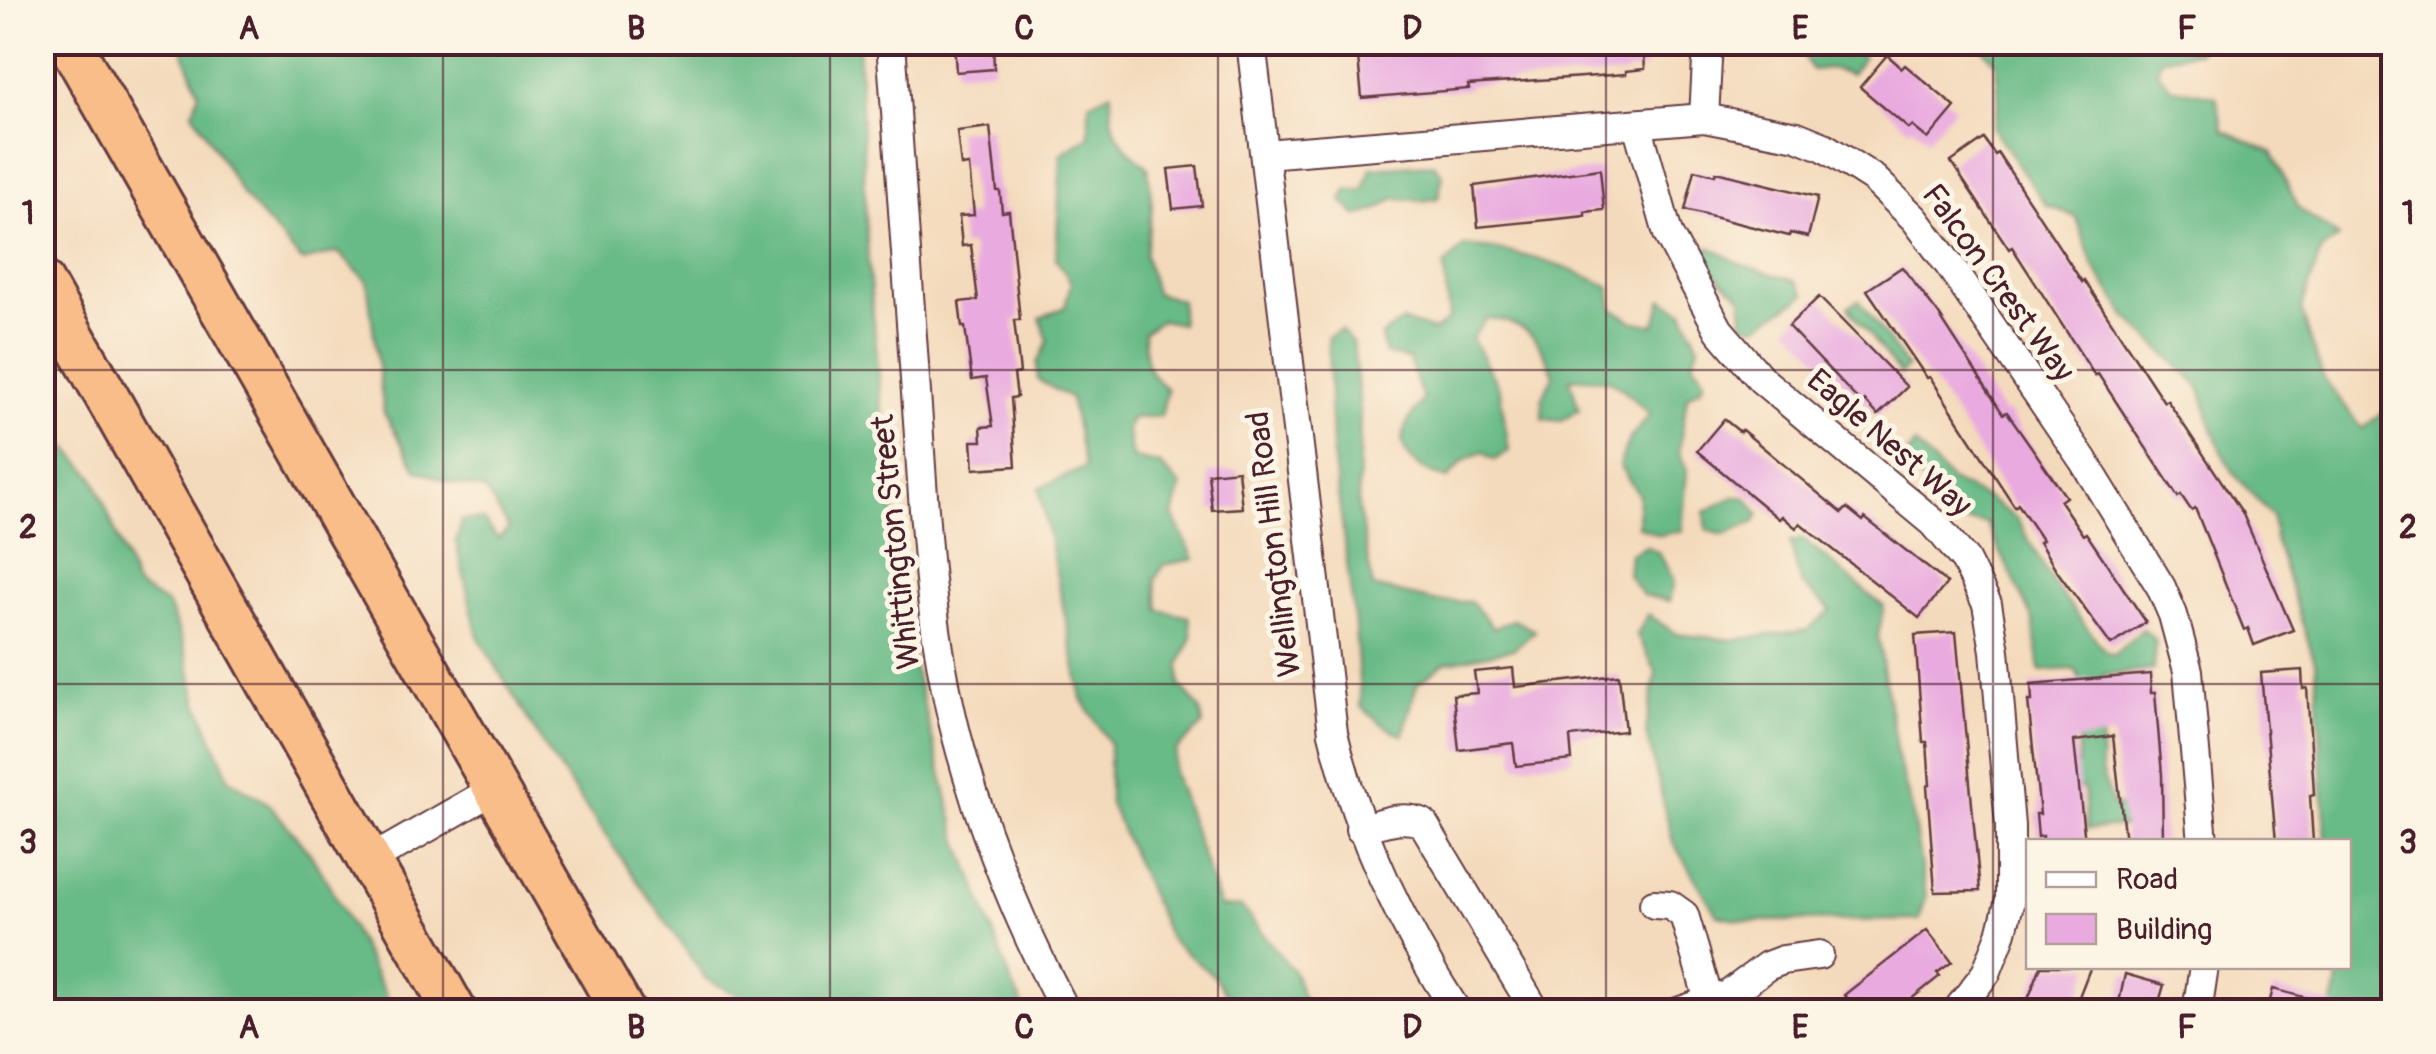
<svg xmlns="http://www.w3.org/2000/svg" width="2436" height="1054" viewBox="0 0 2436 1054" font-family="Pangolin,sans-serif">
<rect width="100%" height="100%" fill="#fcf5e5"/>
<filter id="ink" filterUnits="userSpaceOnUse"><feTurbulence type="fractalNoise" baseFrequency=".01" numOctaves="2"/><feDisplacementMap in="SourceGraphic" scale="20" xChannelSelector="R" yChannelSelector="G"/><feConvolveMatrix kernelMatrix="1 2 1 2 8 2 1 2 1" color-interpolation-filters="sRGB"/></filter>
<filter id="wash" filterUnits="userSpaceOnUse"><feTurbulence type="fractalNoise" baseFrequency=".0048" numOctaves="4" result="noise"/><feDisplacementMap in="SourceGraphic" scale="40" xChannelSelector="R" yChannelSelector="G"/><feGaussianBlur stdDeviation="2.25" result="paint"/><feColorMatrix in="noise" values="0 0 0 0 0 0 0 0 0 0 0 0 0 0 0 0 0 1.4 0 .05"/><feComposite in="paint" operator="in"/></filter>
<g filter="url(#wash)">
<rect width="100%" height="100%" fill="#f4dabc"/>
<g fill="#68ba86" stroke="#596c58" stroke-width="2.5">
<polygon points="180,43 858,43 868,262 889,481 914,668 958,838 1012,984 1026,1011 771,1011 706,979 548,753 478,636 456,542 462,520 483,520 498,539 509,528 485,490 449,482 417,470 384,413 367,281 338,252 302,261 244,197 193,112 199,92"/>
<polygon points="1796,43 1854,43 1863,58 1851,74 1829,68 1812,70"/>
<polygon points="1978,43 2202,43 2199,51 2162,58 2157,71 2172,88 2216,96 2223,130 2272,152 2299,209 2339,237 2321,251 2301,310 2323,378 2363,429 2386,409 2393,413 2393,1011 2331,1011 2338,985 2337,967 2348,966 2348,842 2326,841 2316,665 2275,540 2272,516 2236,476 2220,450 2199,386 2126,316 2093,265 2076,217 2046,205 1993,128 1999,101 1996,63"/>
<path d="M1111,92C1110,130 1117,143 1148,167L1152,207L1145,255L1155,293L1181,300V324L1161,320L1144,332C1144,358 1145,373 1167,389L1161,416L1131,418L1127,429L1132,458L1160,465L1181,486L1173,515L1194,559L1163,565L1155,580L1159,610L1189,617L1192,637L1180,664V685L1200,709L1203,725L1176,750L1173,772L1220,907H1241L1294,972L1306,1006L1304,1011H1238L1214,976L1170,940L1109,802V743L1082,699L1039,488L1085,468L1070,398L1038,380L1037,363L1048,341L1040,318L1065,307L1071,282L1056,259L1061,154L1089,136V103Z"/>
<polygon points="1434,164 1443,175 1438,198 1423,201 1395,198 1379,209 1357,216 1342,201 1347,190 1364,190 1371,168"/>
<path d="M1465,246C1516,250 1564,265 1610,287L1613,309L1634,322L1655,325L1662,299L1683,311L1699,346L1693,361L1705,379L1701,388L1687,396L1679,452L1687,470L1682,531L1659,535L1638,526L1639,495L1619,465L1629,440L1650,415C1619,385 1615,374 1570,379L1579,410L1561,421L1543,419L1542,398L1554,375C1538,338 1530,323 1487,318L1472,338L1500,390L1509,451L1495,460L1482,452L1464,460L1448,479C1427,475 1393,454 1405,428C1409,418 1418,408 1423,399L1409,359L1385,354L1381,336L1402,321L1435,331L1449,319L1444,266Z"/>
<polygon points="1710,247 1742,265 1796,281 1805,295 1757,326 1743,324 1742,297 1717,276 1703,254"/>
<polygon points="1859,300 1907,367 1900,374 1848,307"/>
<polygon points="1341,330 1353,344 1360,408 1358,506 1373,587 1434,601 1471,602 1494,628 1513,620 1535,631 1513,649 1445,663 1417,684 1403,735 1386,727 1361,707 1355,625 1332,447 1328,337"/>
<polygon points="43,434 67,447 94,477 136,586 168,605 183,643 198,703 229,779 269,804 309,852 331,888 394,1011 43,1011"/>
<polygon points="1915,444 1951,481 1988,499 2017,519 2054,585 2105,651 2114,655 2143,629 2155,640 2153,670 2102,675 2101,771 2112,805 2134,809 2153,824 2087,829 2084,789 2070,784 2066,770 2078,764 2079,675 2073,669 2040,671 2033,619 1986,523 1958,521 1904,460"/>
<polygon points="1735,496 1747,498 1759,514 1755,522 1724,535 1707,530 1705,512"/>
<polygon points="1803,539 1884,607 1878,636 1898,761 1911,805 1926,897 1919,920 1746,921 1717,915 1673,842 1646,731 1656,672 1637,635 1648,614 1676,634 1734,640 1808,630 1831,610 1801,584 1790,542"/>
<polygon points="1647,546 1659,553 1674,581 1669,601 1642,595 1628,575 1630,554"/>
</g>
<g id="blocks">
<g fill="#e9aadf">
<polygon points="954,42 993,42 994,69 956,72"/>
<polygon points="1491,42 1643,42 1645,69 1626,71 1626,74 1468,85 1469,89 1362,98 1358,57 1379,55 1379,52"/>
<polygon points="1887,55 1902,68 1905,65 1955,107 1928,139 1912,126 1909,129 1860,87"/>
<polygon points="990,127 997,191 1000,191 1002,212 1009,211 1020,320 1014,320 1020,373 1014,374 1017,397 1011,398 1016,466 974,469 972,441 982,441 981,427 993,426 986,378 972,380 965,327 962,327 959,302 978,300 971,245 962,246 959,216 974,215 969,165 961,166 957,131"/>
<polygon points="1984,139 1995,155 1998,153 2082,282 2084,280 2164,402 2167,400 2242,512 2293,630 2254,645 2248,628 2244,630 2195,508 2191,510 2181,495 2178,497 2098,374 2095,376 2012,247 2009,249 1951,162"/>
<polygon points="1197,166 1202,206 1173,209 1168,169"/>
<polygon points="1600,169 1604,210 1585,212 1585,216 1478,227 1474,186"/>
<polygon points="1695,170 1715,175 1716,172 1818,197 1808,237 1790,233 1789,236 1685,210"/>
<polygon points="1902,267 1939,315 2003,414 2007,412 2030,445 2066,497 2060,501 2083,535 2086,533 2146,622 2111,645 2057,571 2039,542 2042,540 2018,504 2015,507 1930,377 1927,378 1867,290"/>
<polygon points="1819,297 1907,387 1878,415 1865,401 1862,404 1788,326"/>
<polygon points="1724,419 1740,432 1742,430 1842,513 1847,508 1863,521 1865,518 1947,583 1919,618 1800,523 1796,528 1782,516 1779,519 1697,451"/>
<polygon points="1238,470 1242,508 1212,510 1208,473"/>
<polygon points="1956,632 1980,891 1935,892 1927,786 1930,785 1927,742 1923,742 1915,635"/>
<polygon points="1513,668 1515,687 1619,675 1625,731 1570,737 1572,760 1516,766 1513,743 1459,750 1453,695 1477,693 1474,672"/>
<polygon points="2302,670 2303,689 2307,688 2313,776 2314,795 2310,796 2313,842 2276,842 2261,673"/>
<polygon points="2150,674 2151,693 2155,693 2162,775 2163,842 2125,842 2113,736 2074,741 2085,842 2043,842 2043,836 2038,837 2036,814 2040,814 2028,701 2032,701 2031,684"/>
<polygon points="1927,930 1952,962 1937,973 1940,976 1895,1012 1828,1012 1846,997 1844,995"/>
<polygon points="2041,966 2091,966 2073,1012 2023,1012"/>
<polygon points="2125,974 2164,985 2156,1012 2117,1012"/>
<polygon points="2273,989 2334,1005 2333,1012 2267,1012"/>
</g>
</g>
</g>
<g filter="url(#ink)">
<use href="#blocks" fill-opacity="0" stroke="#643b41" stroke-width="2.5"/>
<g fill="none" stroke-linecap="round" stroke-linejoin="round">
<g stroke="#643b41" stroke-width="32">
<g id="minor">
<path d="M891,42C900,169 909,295 918,421C925,527 930,634 957,737C982,832 1020,925 1066,1012"/>
<path d="M1251,42L1333,733C1357,834 1401,925 1457,1012"/>
<polyline points="1704,118 1708,42"/>
<polyline points="1637,124 1668,234 1719,330 1762,380 1934,523 1965,560 1987,604 1995,651 2010,826 2010,900 2001,935 1986,973 1956,1012"/>
<polyline points="1265,154 1704,118 1797,136 1824,147 1874,179 1915,219 1950,266 2083,460 2161,587 2173,615 2188,671 2203,842"/>
<path d="M1360,829C1382,823 1402,814 1423,823L1536,1012"/>
<polyline points="369,861 495,789"/>
<polyline points="1654,904 1670,905 1684,915 1710,1004"/>
<polyline points="1678,1012 1728,995 1767,966 1783,960 1819,955"/>
<polyline points="2197,1012 2204,966"/>
</g>
</g>
<g stroke="#643b41" stroke-width="48">
<g id="highway">
<polyline points="69,42 623,1012"/>
<polyline points="42,282 455,1012"/>
</g>
</g>
<use href="#minor" stroke="#fff" stroke-width="28"/>
<use href="#highway" stroke="#f8bd88" stroke-width="42"/>
</g>
</g>
<path fill="none" stroke="#4a1f2b" stroke-width="2.5" stroke-opacity="0.55" d="M443,42V1012M830,42V1012M1218,42V1012M1606,42V1012M1993,42V1012M42,370H2394M42,684H2394"/>
<g text-anchor="middle" dominant-baseline="central" stroke-width="10" stroke-linejoin="round" paint-order="stroke">
<g font-size="32" fill="#4a1f2b" stroke="#fcf5e5">
<text transform="translate(1998 283) rotate(54)">Falcon Crest Way</text>
<text transform="translate(1889 443) rotate(41)">Eagle Nest Way</text>
<text transform="translate(896 542) rotate(-96)">Whittington Street</text>
<text transform="translate(1274 544) rotate(-97)">Wellington Hill Road</text>
</g>
</g>
<rect width="2436" height="1054" fill="none" stroke="#fcf5e5" stroke-width="110"/>
<rect x="2026" y="839" width="325" height="130" fill="#fcf5e5" stroke="#b59f9b" stroke-width="2.5"/>
<rect x="2046" y="872" width="50" height="15" fill="#ffffff" stroke="#b59f9b" stroke-width="2.5"/>
<text x="2116" y="889" font-size="30" fill="#4a1f2b">Road</text>
<rect x="2046" y="914" width="50" height="30" fill="#e9aadf" stroke="#b59f9b" stroke-width="2.5"/>
<text x="2116" y="939" font-size="30" fill="#4a1f2b">Building</text>
<rect x="55" y="55" width="2326" height="944" fill="none" stroke="#4a1f2b" stroke-width="4"/>
<g font-size="32" text-anchor="middle" font-weight="bold" fill="#4a1f2b">
<text x="249" y="39">A</text>
<text x="636" y="39">B</text>
<text x="1024" y="39">C</text>
<text x="1412" y="39">D</text>
<text x="1800" y="39">E</text>
<text x="2187" y="39">F</text>
<text x="28" y="224">1</text>
<text x="2408" y="224">1</text>
<text x="28" y="538">2</text>
<text x="2408" y="538">2</text>
<text x="28" y="853">3</text>
<text x="2408" y="853">3</text>
<text x="249" y="1038">A</text>
<text x="636" y="1038">B</text>
<text x="1024" y="1038">C</text>
<text x="1412" y="1038">D</text>
<text x="1800" y="1038">E</text>
<text x="2187" y="1038">F</text>
</g>
</svg>
